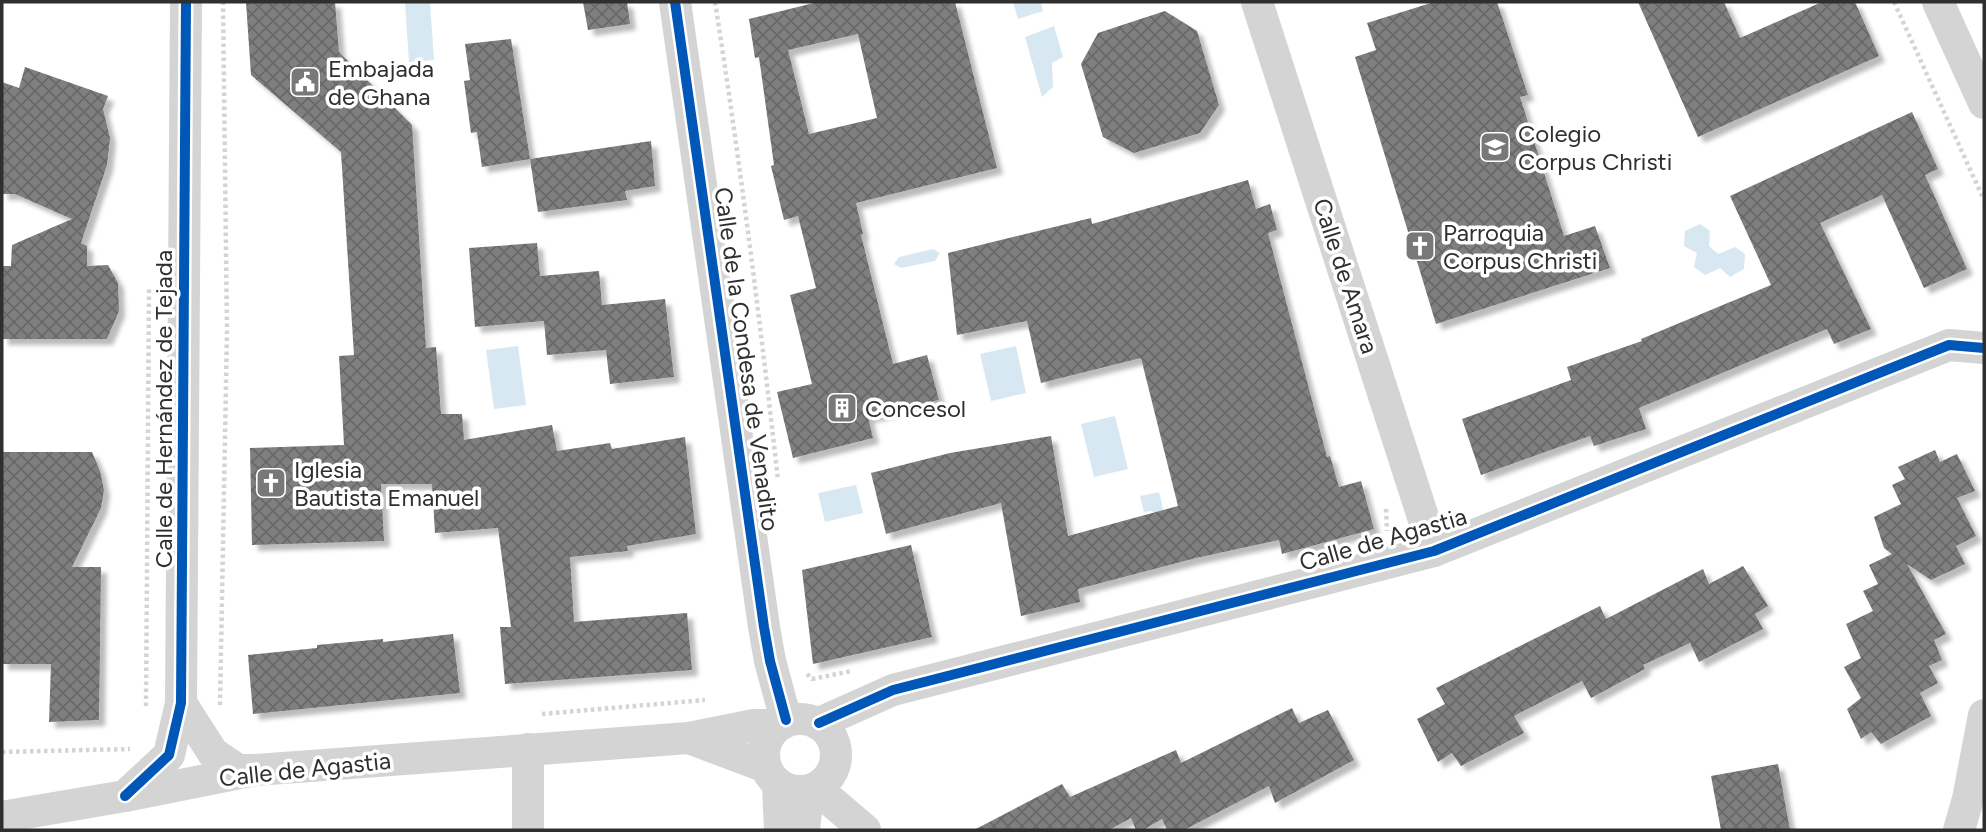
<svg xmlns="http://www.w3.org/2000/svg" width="1986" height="832" viewBox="0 0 1986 832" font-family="Figtree,sans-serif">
<defs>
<pattern id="building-cross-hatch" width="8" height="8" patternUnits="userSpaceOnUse" patternTransform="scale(1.75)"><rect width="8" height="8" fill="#7f7f7f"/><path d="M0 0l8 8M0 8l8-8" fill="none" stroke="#686868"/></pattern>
<filter id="shadow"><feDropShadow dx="6" dy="6" stdDeviation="2" flood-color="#0004"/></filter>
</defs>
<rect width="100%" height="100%" fill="#fff"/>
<g fill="#d8e8f2">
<polygon points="405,2 430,2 434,60 409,62"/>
<polygon points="1013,2 1041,2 1043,11 1018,19"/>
<polygon points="1054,26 1063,57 1052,63 1053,87 1042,97 1025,37"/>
<polygon points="1700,224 1710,231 1709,246 1718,254 1735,247 1745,254 1744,269 1730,277 1720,268 1705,275 1694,267 1697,253 1684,246 1685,231"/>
<polygon points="933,249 940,253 935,261 901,268 894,264 899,257"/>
<polygon points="518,346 526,405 494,409 486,350"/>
<polygon points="1016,346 1026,393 991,401 980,354"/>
<polygon points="1115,416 1128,469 1094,477 1081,424"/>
<polygon points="856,485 863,513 825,522 818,493"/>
<polygon points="1159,492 1168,528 1152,511 1144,512 1140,496"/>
</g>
<g fill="url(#building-cross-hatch)" fill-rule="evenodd" filter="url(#shadow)">
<polygon points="246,2 335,2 339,52 412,125 426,348 436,347 441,414 462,414 464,440 552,425 557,451 610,443 612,449 685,437 696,534 627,546 628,551 570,557 574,622 687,613 692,670 505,684 500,627 511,627 498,528 435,533 432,484 381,484 384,541 252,545 250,448 344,445 339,356 354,355 341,152 251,75"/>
<polygon points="583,2 627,2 630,24 588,30"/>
<path d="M818,2H955L997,168L856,203L863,234L861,235L893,364L927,355L939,400L868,417L873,438L793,458L777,392L812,384L790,295L816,288L798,216L784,220L771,166L774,165L759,57L755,58L749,19ZM858,34L877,118L809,134L788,50Z"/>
<polygon points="1434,2 1497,2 1528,95 1520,97 1564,236 1595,226 1610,268 1436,324 1355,57 1376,50 1367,23"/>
<polygon points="1638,2 1724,2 1740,38 1822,2 1855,2 1879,56 1698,137"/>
<polygon points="1165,11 1197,31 1219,105 1200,133 1134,153 1103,137 1081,64 1098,33"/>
<polygon points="511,39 530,159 482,167 477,132 471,133 464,81 470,80 465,44"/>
<polygon points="25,67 108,96 103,109 110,138 107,165 81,243 87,246 87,266 108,265 118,283 119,311 107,339 2,339 2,266 11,266 12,245 72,219 15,194 2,194 2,82 19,88"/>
<polygon points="1912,112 1938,169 1925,175 1967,269 1924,288 1882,195 1820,223 1871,329 1834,344 1827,329 1639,408 1646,429 1594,446 1590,436 1481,475 1462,419 1571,380 1567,367 1642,341 1641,339 1771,285 1730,196"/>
<polygon points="651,141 655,186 625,191 627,200 538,212 530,159"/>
<polygon points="1248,180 1256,209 1270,204 1277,230 1268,233 1327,457 1330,456 1339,487 1361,481 1374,529 1282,554 1279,540 1196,558 1078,589 1080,602 1021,616 1001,503 886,534 871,473 950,453 1051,436 1068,536 1178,506 1141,358 1041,383 1027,321 957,335 948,253 1091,218 1092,224"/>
<polygon points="537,243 540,276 599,271 602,305 665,299 674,377 610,384 606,350 547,355 544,321 475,327 469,248"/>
<polygon points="1935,450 1940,462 1957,454 1975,491 1957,498 1976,536 1956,546 1965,564 1931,580 1907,564 1946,634 1934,640 1942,660 1929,666 1938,683 1920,693 1931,716 1881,744 1871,732 1861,739 1847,709 1861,698 1844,667 1861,658 1846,624 1873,611 1863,591 1878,584 1869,565 1892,554 1884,548 1874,517 1901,504 1892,485 1905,479 1898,467"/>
<polygon points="2,452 92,452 100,471 104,490 101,508 72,567 101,567 99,720 49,722 51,664 2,664"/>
<polygon points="911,545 932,637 813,664 802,570"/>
<polygon points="1743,566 1768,606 1755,614 1763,629 1699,662 1690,643 1643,665 1645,669 1591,698 1582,681 1514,716 1524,733 1461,766 1452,753 1438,762 1417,719 1445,704 1436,688 1600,606 1606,619 1703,569 1709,584"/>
<polygon points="453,634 460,693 253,714 248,655 317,648 317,645 383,639 383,642"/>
<polygon points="1292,708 1299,723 1328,710 1354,760 1275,803 1269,786 1184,830 1167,830 1162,819 1143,830 1136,830 1131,818 1109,830 974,830 1062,784 1070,797 1176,750 1181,763"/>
<polygon points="1778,764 1790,830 1721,830 1711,776"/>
</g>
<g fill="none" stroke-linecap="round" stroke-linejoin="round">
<g stroke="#d4d4d4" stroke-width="4.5" stroke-dasharray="3.5 3.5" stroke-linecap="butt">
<path d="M715,2C740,161 760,320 778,480"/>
<polyline points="1894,2 1984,200"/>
<polyline points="1386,509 1387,531"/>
<polyline points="807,674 812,679 852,671"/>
<polyline points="220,705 227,331 223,2"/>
<polyline points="146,706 149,288"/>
<polyline points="542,714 705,700"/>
<polyline points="2,752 130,749"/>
</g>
<g stroke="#d4d4d4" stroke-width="32">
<polyline points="675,2 764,627 770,661 786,720"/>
<polyline points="1257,2 1434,551"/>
<polyline points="1938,2 1984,103"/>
<polyline points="181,703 213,753 238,770 256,770"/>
<circle cx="800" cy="755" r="36"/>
<polyline points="819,723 893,690 1434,551 1949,345 1984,348"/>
<polyline points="689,738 766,767"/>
<polyline points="528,749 528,830"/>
<polyline points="778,784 780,830"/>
<polyline points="817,789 865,830"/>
<polyline points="125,796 169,755 181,703 186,2"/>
<polyline points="2,817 125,796 256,770 689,738 754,725 777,725"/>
<polyline points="804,830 808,791"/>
<polyline points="1959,830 1968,799 1984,715"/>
</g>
<g stroke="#fff" stroke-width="15">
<g id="cycleway">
<polyline points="675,2 764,627 770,661 786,720"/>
<polyline points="819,723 893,690 1434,551 1949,345 1984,348"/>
<polyline points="125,796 169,755 181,703 186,2"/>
</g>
</g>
<use href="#cycleway" stroke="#0057b8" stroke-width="10"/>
</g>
<defs>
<g id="civic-square" transform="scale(1.575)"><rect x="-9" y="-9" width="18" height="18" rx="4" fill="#787878" stroke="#fff"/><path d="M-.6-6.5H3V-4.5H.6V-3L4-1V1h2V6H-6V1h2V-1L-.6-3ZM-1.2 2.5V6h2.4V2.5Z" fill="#fff"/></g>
<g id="school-square" transform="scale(1.575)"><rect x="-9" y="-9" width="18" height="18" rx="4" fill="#787878" stroke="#fff"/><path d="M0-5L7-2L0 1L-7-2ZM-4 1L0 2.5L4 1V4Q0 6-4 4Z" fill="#fff"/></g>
<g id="church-square" transform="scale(1.575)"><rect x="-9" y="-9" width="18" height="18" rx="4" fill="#787878" stroke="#fff"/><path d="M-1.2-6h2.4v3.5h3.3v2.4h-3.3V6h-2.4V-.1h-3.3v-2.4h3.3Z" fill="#fff"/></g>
<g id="building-square" transform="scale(1.575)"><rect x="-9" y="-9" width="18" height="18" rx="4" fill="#787878" stroke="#fff"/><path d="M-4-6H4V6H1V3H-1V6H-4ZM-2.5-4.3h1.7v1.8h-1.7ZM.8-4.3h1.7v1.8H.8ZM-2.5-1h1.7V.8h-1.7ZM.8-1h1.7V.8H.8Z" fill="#fff"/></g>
</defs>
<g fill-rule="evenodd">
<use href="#civic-square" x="305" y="82"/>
<use href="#school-square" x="1495" y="147"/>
<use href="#church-square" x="1420" y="246"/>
<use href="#building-square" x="842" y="408"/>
<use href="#church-square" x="271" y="483"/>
</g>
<g text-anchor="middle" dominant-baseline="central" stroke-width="7" stroke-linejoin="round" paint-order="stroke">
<g font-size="24" fill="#2f2f2f" stroke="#fff" text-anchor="start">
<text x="328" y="68">Embajada<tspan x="328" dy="28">de Ghana</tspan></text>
<text x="1518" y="133">Colegio<tspan x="1518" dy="28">Corpus Christi</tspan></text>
<text x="1443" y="232">Parroquia<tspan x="1443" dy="28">Corpus Christi</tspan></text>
<text x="865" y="408">Concesol</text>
<text x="294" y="469">Iglesia<tspan x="294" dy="28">Bautista Emanuel</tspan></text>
</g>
<g font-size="24" fill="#2f2f2f" stroke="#fff">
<text transform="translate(1346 276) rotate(72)">Calle de Amara</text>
<text transform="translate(747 359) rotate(82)">Calle de la Condesa de Venadito</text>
<text transform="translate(163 409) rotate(-90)">Calle de Hernández de Tejada</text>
<text transform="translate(1383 539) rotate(-16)">Calle de Agastia</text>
<text transform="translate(305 769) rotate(-6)">Calle de Agastia</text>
</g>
</g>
<rect width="1986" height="832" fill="none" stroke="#2f2f2f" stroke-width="7"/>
</svg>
